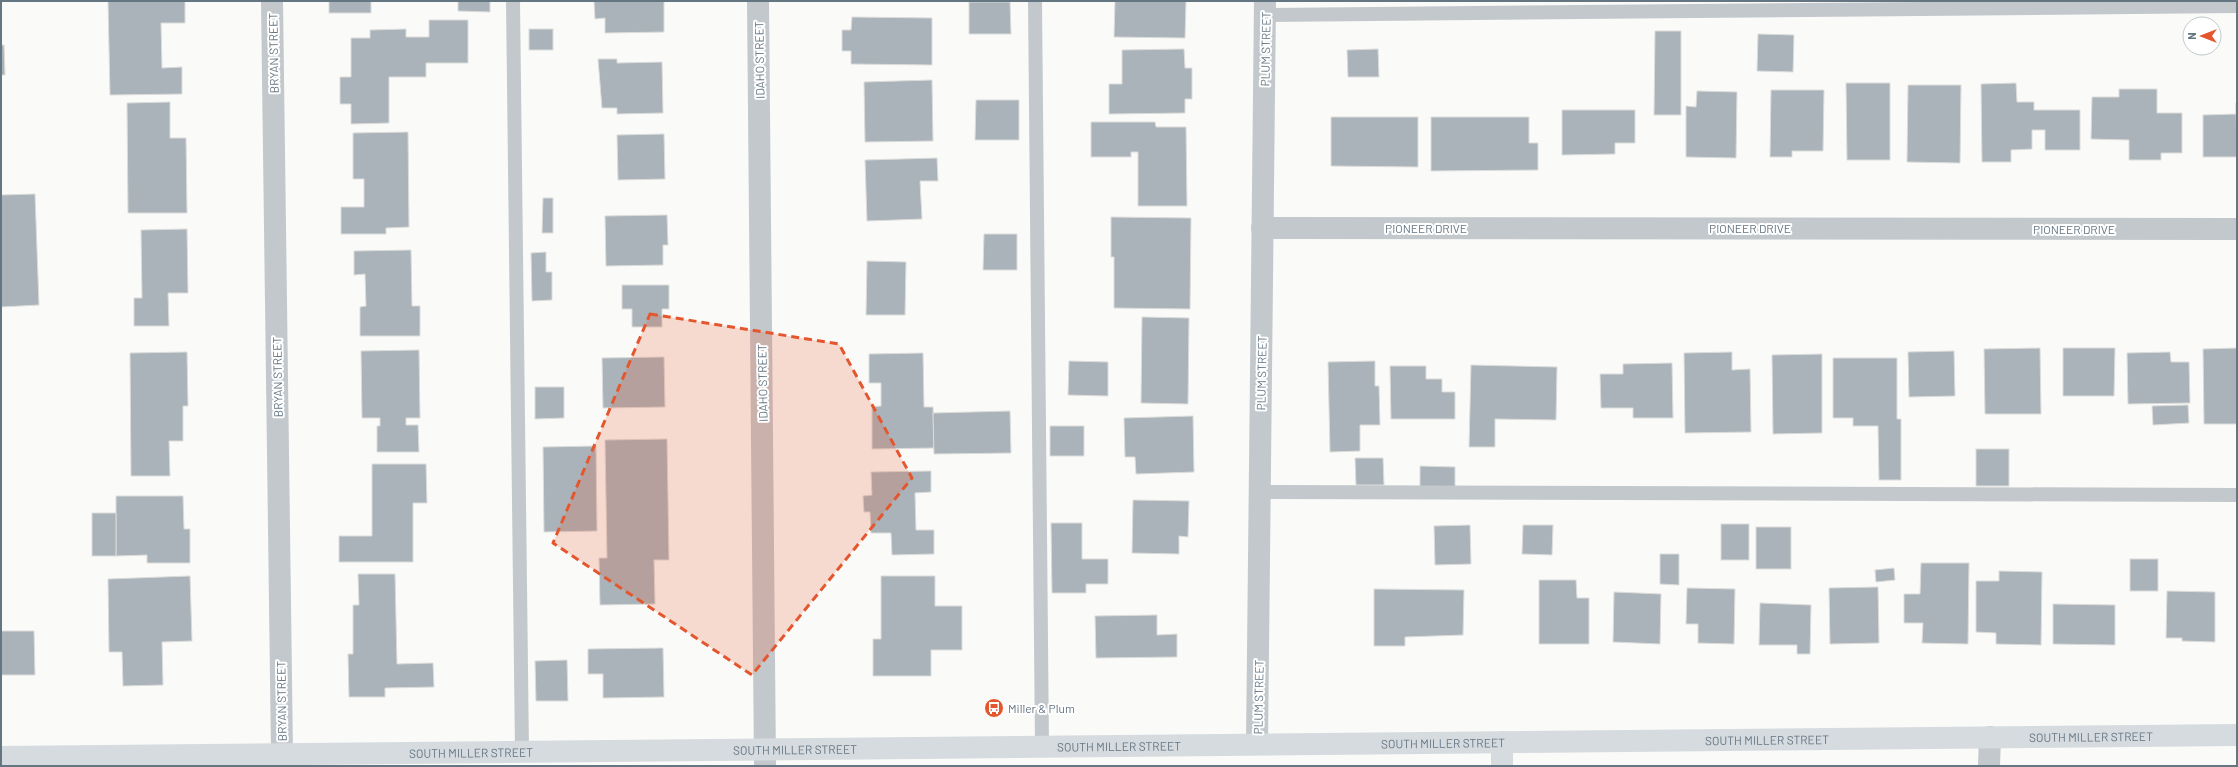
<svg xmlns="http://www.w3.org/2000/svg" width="2238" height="767" viewBox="0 0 2238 767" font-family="Barlow,sans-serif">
<rect width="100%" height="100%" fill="#fafaf8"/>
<g fill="#aab3b9" stroke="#dcdcda">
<polygon points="108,1 185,1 185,23 161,23 162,68 182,67 182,94 110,95"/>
<rect x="329" y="1" width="42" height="12"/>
<polygon points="458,1 490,1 490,12 458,11"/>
<polygon points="594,1 664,1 664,32 605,33 605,18 595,19"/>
<polygon points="1115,1 1186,1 1185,38 1114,37"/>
<polygon points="969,2 1010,2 1011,34 969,34"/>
<polygon points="852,17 932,18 932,65 851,64 851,51 842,51 842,30 851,30"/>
<polygon points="429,20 468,20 468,63 426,63 426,77 389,77 389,123 351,124 351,104 340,104 340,77 351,77 351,38 370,38 370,30 406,29 406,37 429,37"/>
<rect x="529" y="29" width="24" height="21"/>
<polygon points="1655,31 1681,31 1681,115 1654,115"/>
<polygon points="1758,34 1794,35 1793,72 1757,71"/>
<polygon points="1,45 4,45 5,75 1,75"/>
<polygon points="1184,49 1185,68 1192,68 1192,99 1185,99 1185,113 1109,114 1109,84 1122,84 1122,50"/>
<polygon points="1378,49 1379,77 1348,77 1347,50"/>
<polygon points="598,59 617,59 617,63 662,62 663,113 617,114 617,108 602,108"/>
<polygon points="932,80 933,141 865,142 864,82"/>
<polygon points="1846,83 1890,83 1890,160 1847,160"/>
<polygon points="2016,83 2017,102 2034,102 2034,110 2080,110 2080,150 2045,150 2045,130 2032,130 2032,149 2011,150 2011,162 1982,162 1981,84"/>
<polygon points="1908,85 1961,85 1960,163 1907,162"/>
<polygon points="2119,89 2157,89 2157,113 2182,113 2182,153 2161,153 2161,160 2129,160 2129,140 2091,139 2092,97 2119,97"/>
<polygon points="1771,90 1824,90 1823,151 1792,151 1792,157 1770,157"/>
<polygon points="1697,91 1737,92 1736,158 1686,157 1686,106 1696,107"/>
<polygon points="976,100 1019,100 1019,140 975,140"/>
<polygon points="170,102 170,138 186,138 187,213 128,213 127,103"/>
<polygon points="2236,103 2237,157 2203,157 2203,115 2236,114"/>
<polygon points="1562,110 1635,110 1635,143 1615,143 1615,154 1562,155"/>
<polygon points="1331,117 1418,117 1418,167 1331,166"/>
<polygon points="1431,117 1529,117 1529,143 1538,143 1538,170 1431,171"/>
<polygon points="1091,122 1155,122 1156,127 1186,127 1187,206 1138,206 1138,152 1131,152 1131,157 1091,157"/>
<polygon points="408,132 409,227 386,228 386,234 341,234 341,207 364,207 364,179 353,179 353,133"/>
<polygon points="664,134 665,179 618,180 617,135"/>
<polygon points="937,158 938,181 920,181 922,219 867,221 865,160"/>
<polygon points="35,194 39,305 1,307 1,195"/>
<polygon points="543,198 553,198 553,233 542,233"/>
<polygon points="667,215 668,245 663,245 663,265 606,266 605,216"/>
<polygon points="1111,217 1191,218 1190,309 1114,308 1114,257 1111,257"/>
<polygon points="187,229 188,293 168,293 169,326 134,326 134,298 142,298 141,230"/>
<polygon points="984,234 1017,234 1017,270 983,270"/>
<polygon points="411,250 412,306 420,306 420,336 360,336 360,307 366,306 365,274 354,275 354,251"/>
<polygon points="546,252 546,272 552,272 552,300 532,301 531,253"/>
<polygon points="867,261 906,262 905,315 866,315"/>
<polygon points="622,285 669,285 669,309 662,309 662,327 632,327 632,309 622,309"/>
<polygon points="1142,317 1189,318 1188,404 1141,403"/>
<polygon points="2040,348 2041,414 1985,414 1984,349"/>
<polygon points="2063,348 2115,348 2114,396 2063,396"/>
<polygon points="2237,348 2237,424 2204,424 2203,349"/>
<polygon points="419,350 420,418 406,418 406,425 418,425 419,452 377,452 377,426 380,426 380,418 362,418 361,351"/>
<polygon points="1954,351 1955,396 1909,397 1908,352"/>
<polygon points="187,352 188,406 183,406 183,441 169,441 170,476 131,476 130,353"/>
<polygon points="1732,352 1732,370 1750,369 1751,432 1685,433 1684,353"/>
<polygon points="2170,352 2171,362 2189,362 2190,403 2128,404 2127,353"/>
<polygon points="923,353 924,407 933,407 934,448 872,449 872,407 881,406 881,383 869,383 869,354"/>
<polygon points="1822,354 1822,433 1773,434 1772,355"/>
<polygon points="664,357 665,407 603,408 602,358"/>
<polygon points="1833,358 1897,358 1897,419 1901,419 1901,480 1879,480 1878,426 1853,426 1853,418 1833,418"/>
<polygon points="1069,361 1108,362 1108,396 1068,395"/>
<polygon points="1375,361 1375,386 1379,386 1380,425 1360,425 1360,451 1330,452 1328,362"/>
<polygon points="1672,363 1673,418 1633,418 1633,408 1601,408 1600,374 1623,374 1623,364"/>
<polygon points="1471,365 1557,367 1556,420 1495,419 1495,447 1469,447"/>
<polygon points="1390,366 1426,366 1426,379 1442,379 1442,392 1455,392 1455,419 1391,419"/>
<polygon points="535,387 564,387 564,418 535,419"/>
<polygon points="2188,405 2189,423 2153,425 2152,406"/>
<polygon points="1010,411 1011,453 934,454 933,413"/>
<polygon points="1193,416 1194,472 1136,474 1135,457 1125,457 1124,418"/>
<rect x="1050" y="426" width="34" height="30"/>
<polygon points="667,439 669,560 654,560 655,604 600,605 599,558 607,558 605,440"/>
<polygon points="596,446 597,531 544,532 543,447"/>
<rect x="1976" y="449" width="33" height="37"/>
<polygon points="1355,458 1383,458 1384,485 1356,485"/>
<polygon points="372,464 426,464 427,503 413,503 413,562 339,562 339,536 372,536"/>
<polygon points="1420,466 1455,467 1455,490 1420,489"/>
<polygon points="931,471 931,492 915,493 916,530 934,530 934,554 892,555 891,533 871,533 870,512 864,512 863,496 872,495 871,472"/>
<polygon points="116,496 183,496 184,529 190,529 190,563 147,563 147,555 116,556"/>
<polygon points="1133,500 1189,501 1188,537 1179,536 1179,554 1132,553"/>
<rect x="92" y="513" width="24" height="43"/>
<polygon points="1051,523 1082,523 1082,559 1108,559 1108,584 1086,584 1086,593 1052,593"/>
<rect x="1721" y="524" width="28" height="36"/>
<polygon points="1470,525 1471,564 1435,565 1434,526"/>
<polygon points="1523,525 1553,525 1552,555 1522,554"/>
<rect x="1756" y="527" width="35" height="42"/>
<polygon points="1660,554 1679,554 1679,585 1660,584"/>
<rect x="2130" y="559" width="28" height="32"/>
<polygon points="1921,563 1969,563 1968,644 1922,643 1923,623 1904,623 1904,594 1920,594"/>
<polygon points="1894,568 1895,580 1876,582 1875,570"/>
<polygon points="1999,571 2042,572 2041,645 1996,644 1996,633 1976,632 1976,581 1999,581"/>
<polygon points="358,574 395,574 397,664 433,663 434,687 385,688 385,697 349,697 348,654 353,654 353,605 359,605"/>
<polygon points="190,576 192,641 162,642 163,685 123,686 122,652 109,652 108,579"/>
<polygon points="881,576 935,576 935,606 962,606 962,650 931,650 931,676 873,676 873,639 881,639"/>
<polygon points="1539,580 1576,580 1577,598 1589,598 1589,644 1539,644"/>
<polygon points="1878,587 1879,643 1830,644 1829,588"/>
<polygon points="1687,588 1735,589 1734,644 1698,643 1698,624 1686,624"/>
<polygon points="1374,589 1464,590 1463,635 1405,637 1405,646 1374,646"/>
<polygon points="2167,591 2215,592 2215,642 2182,641 2182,638 2166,638"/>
<polygon points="1614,592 1661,594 1660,644 1613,642"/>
<polygon points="1760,603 1811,605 1810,654 1797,654 1797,645 1759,645"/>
<polygon points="2053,604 2115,605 2115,645 2053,644"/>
<polygon points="1157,615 1157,635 1177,634 1177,657 1096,658 1095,616"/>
<polygon points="1,631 34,631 35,675 1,675"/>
<polygon points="663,648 664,697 603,698 603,674 588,674 588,649"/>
<polygon points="567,660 568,701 536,701 535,661"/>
</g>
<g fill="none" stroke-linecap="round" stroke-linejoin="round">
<g stroke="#c3c8cc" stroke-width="14">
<polyline points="513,1 522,752"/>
<polyline points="1035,1 1042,747"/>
<polyline points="1265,15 2237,6"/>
<polyline points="1260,492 2237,495"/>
</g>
<g stroke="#c3c8cc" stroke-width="22">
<polyline points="272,1 282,754"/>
<polyline points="758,1 765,766"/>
<polyline points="1262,228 2237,229"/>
<polyline points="1257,744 1265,1"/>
<polyline points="1989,766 1990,737"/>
</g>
<g stroke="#d6dbdf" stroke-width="22">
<path id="s1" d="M1,757L2237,735"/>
<polyline points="1502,766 1502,742"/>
</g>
</g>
<path fill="#e4572e" fill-opacity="0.2" stroke="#e4572e" stroke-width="3" stroke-dasharray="8 5" stroke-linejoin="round" d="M650,314L839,344L912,478L752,675L553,543Z"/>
<defs>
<g id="bus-disc" transform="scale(1)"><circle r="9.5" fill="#e4572e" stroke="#fff"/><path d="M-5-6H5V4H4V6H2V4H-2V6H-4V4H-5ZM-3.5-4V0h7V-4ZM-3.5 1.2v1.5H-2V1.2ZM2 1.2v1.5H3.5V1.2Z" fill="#fff"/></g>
</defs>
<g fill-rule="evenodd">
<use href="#bus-disc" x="994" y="708"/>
</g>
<g text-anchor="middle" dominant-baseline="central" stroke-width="4" stroke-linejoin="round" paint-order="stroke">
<g font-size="12" fill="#657683" stroke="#fff">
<text transform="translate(1265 49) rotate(-89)">PLUM STREET</text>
<text transform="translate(273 53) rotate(-91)">BRYAN STREET</text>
<text transform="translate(759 60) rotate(-91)">IDAHO STREET</text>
<text x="1426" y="228">PIONEER DRIVE</text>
<text x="1750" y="228">PIONEER DRIVE</text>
<text x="2074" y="229">PIONEER DRIVE</text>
<text transform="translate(1261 373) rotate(-89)">PLUM STREET</text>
<text transform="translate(277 377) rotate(-91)">BRYAN STREET</text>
<text transform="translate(762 383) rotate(-91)">IDAHO STREET</text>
<text transform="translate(1258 697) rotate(-89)">PLUM STREET</text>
<text transform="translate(281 701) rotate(-91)">BRYAN STREET</text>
<text stroke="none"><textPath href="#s1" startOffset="2090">SOUTH MILLER STREET</textPath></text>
<text stroke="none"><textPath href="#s1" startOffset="1766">SOUTH MILLER STREET</textPath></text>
<text stroke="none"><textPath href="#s1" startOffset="1442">SOUTH MILLER STREET</textPath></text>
<text stroke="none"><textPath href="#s1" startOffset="1118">SOUTH MILLER STREET</textPath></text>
<text stroke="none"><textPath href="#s1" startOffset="794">SOUTH MILLER STREET</textPath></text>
<text stroke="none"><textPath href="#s1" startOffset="470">SOUTH MILLER STREET</textPath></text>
</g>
<g font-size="12" fill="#657683" stroke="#fff" text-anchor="start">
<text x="1008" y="708">Miller &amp; Plum</text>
</g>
</g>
<rect width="2238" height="767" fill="none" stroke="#657683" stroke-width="4"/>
<g transform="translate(2202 36) rotate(270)"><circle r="19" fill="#ffffff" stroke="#c1c8cd"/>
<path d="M0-3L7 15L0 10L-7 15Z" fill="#e4572e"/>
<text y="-6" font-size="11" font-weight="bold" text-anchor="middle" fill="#657683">N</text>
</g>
</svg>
